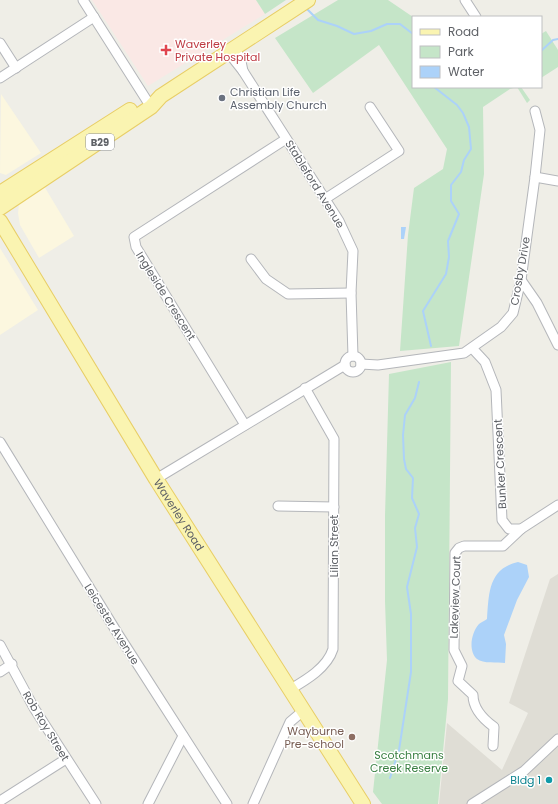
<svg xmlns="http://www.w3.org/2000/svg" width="558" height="804" viewBox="0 0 558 804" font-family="Poppins,sans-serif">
<rect width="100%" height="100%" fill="#efeee7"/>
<g fill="#fcf7df">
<polygon points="1,94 41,153 6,175 0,173"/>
<polygon points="44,186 74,236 39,258 20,225 18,213 19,204"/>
<polygon points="0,248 38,310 0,335"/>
</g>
<polygon fill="#dfddd5" points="558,574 558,804 439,804 447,723 502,770 528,713 509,703 550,579"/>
<polygon fill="#fae8e5" points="92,0 256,0 265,14 148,86"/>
<g fill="#c5e5c8">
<polygon points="256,0 286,0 265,14"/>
<polygon points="338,0 388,0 413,17 413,87 521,87 530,100 527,103 517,87 510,89 483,107 484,174 459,346 400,351 408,235 414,188 443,169 447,149 379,45 313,93 275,38"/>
<polygon points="546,31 558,50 558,67 541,78 541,34"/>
<polygon points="451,362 448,699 438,804 382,804 373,792 387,660 385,601 385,516 389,374"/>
</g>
<g fill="#acd2f9">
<polygon points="401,227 406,227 404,239 401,239"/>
<path d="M518,562L527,565L529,577L517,600L504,635L506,644L505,663C498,662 483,664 477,659C468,651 471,633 479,624C481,622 485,621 487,619C489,594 488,569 518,562Z"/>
</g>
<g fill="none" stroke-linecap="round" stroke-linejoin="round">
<g stroke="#acd2f9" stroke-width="2">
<polyline points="306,8 318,20 337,26 354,34 371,31 387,24 400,24 413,34"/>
<polyline points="541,51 553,40 558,39"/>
<polyline points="431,346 423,311 446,274 449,257 448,241 459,214 451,201 451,185 461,172 464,160 471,149 469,127 463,113 457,105 434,87"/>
<polyline points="390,778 399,750 411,672 411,614 407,587 417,547 415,528 419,514 412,498 413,478 406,469 404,459 403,435 405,415 415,398 419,382"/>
</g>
<g stroke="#b4b6ba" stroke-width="11">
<g id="minor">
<polyline points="83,0 151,107"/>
<polyline points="465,0 476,17"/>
<polyline points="0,43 16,68"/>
<polyline points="234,48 240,57 243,71"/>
<polyline points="228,52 243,71 339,221 353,251 351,293 353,356"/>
<polyline points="0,78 94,17"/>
<polyline points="535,177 558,181"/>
<polyline points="325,199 399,151 370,107"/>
<polyline points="251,259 266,279 288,294 351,293"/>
<polyline points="521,280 537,303 558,345"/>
<polyline points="472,348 485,362 496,390 502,520 509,529 521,529 558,505"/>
<circle cx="353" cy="364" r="8"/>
<polyline points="361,364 378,365 464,353 501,327 513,313 521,280 535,177 540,130 535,111"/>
<polyline points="245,425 136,247 134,237 286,139"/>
<polyline points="0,442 118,634 227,804"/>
<polyline points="156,479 345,365"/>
<polyline points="278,506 334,507"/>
<polyline points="0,645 34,708 96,804"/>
<polyline points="0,672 12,664"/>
<path d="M289,690C306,680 327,668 333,649L334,439L305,388"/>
<path d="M493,746L494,727C483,719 473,709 473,695L458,681L462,666L454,650L455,553L459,548L464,546H503L521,529"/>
<polyline points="0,801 66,759"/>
<polyline points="148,804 183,736"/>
<polyline points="253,804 290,722 303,711"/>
<polyline points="472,804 524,771 558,739"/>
</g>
</g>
<g stroke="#e8ce66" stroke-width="16">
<g id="primary">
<polyline points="0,193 130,110"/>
<polyline points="0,208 151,107 161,96 308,0"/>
<path id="s1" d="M0,221L156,479L363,804"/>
</g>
</g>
<use href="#minor" stroke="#fff" stroke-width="9"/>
<use href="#primary" stroke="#faf4b1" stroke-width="14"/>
</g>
<path fill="#e0444e" stroke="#fff" stroke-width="1.5" d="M164 44h4v4h4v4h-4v4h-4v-4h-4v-4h4z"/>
<circle fill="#6b7280" stroke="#fff" stroke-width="1.5" cx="222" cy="98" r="4"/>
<circle fill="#8d6e63" stroke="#fff" stroke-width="1.5" cx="352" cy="737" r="4"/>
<circle fill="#0f9aa8" stroke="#fff" stroke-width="1.5" cx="549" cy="780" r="4"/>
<g text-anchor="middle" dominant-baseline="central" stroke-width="3" stroke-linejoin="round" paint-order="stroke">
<rect fill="#fff" stroke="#8e9094" stroke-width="1" x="86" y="134" width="28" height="16" rx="3"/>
<g font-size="10" font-weight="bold" fill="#5e6166">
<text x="100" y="142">B29</text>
</g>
<g font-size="11" fill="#be3a42" stroke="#fff" text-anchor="start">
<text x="175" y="44">Waverley<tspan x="175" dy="13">Private Hospital</tspan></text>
</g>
<g font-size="11" fill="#5b616d" stroke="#fff" text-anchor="start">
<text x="230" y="92">Christian Life<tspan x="230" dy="13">Assembly Church</tspan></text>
</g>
<g font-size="11" fill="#5e6166" stroke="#fff">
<text transform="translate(315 184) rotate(58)">Stableford Avenue</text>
<text transform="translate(520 271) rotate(-80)">Crosby Drive</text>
<text transform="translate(166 296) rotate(58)">Ingleside Crescent</text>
<text transform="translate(500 464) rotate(-93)">Bunker Crescent</text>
<text stroke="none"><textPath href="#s1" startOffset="344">Waverley Road</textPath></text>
<text transform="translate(334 546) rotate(-90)">Lilian Street</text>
<text transform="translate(455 597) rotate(-88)">Lakeview Court</text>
<text transform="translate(112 624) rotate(58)">Leicester Avenue</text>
<text transform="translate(46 726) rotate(59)">Rob Roy Street</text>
</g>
<g font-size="11" fill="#785e54" stroke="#fff" text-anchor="end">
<text x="344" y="731">Wayburne<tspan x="344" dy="13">Pre-school</tspan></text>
</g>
<g font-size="11" fill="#3a8043" stroke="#fff">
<text x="409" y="755">Scotchmans<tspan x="409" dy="13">Creek Reserve</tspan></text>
</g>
<g font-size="11" fill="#0d838f" stroke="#fff" text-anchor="end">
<text x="541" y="780">Bldg 1</text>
</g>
</g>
<rect x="412" y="16" width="130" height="72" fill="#ffffff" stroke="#bfc0c2"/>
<rect x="420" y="29" width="20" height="6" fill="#faf4b1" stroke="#bfc0c2"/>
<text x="448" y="36" font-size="12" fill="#5e6166">Road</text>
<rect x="420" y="46" width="20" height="12" fill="#c5e5c8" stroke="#bfc0c2"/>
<text x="448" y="56" font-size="12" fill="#5e6166">Park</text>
<rect x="420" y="66" width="20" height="12" fill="#acd2f9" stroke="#bfc0c2"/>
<text x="448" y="76" font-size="12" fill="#5e6166">Water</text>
</svg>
